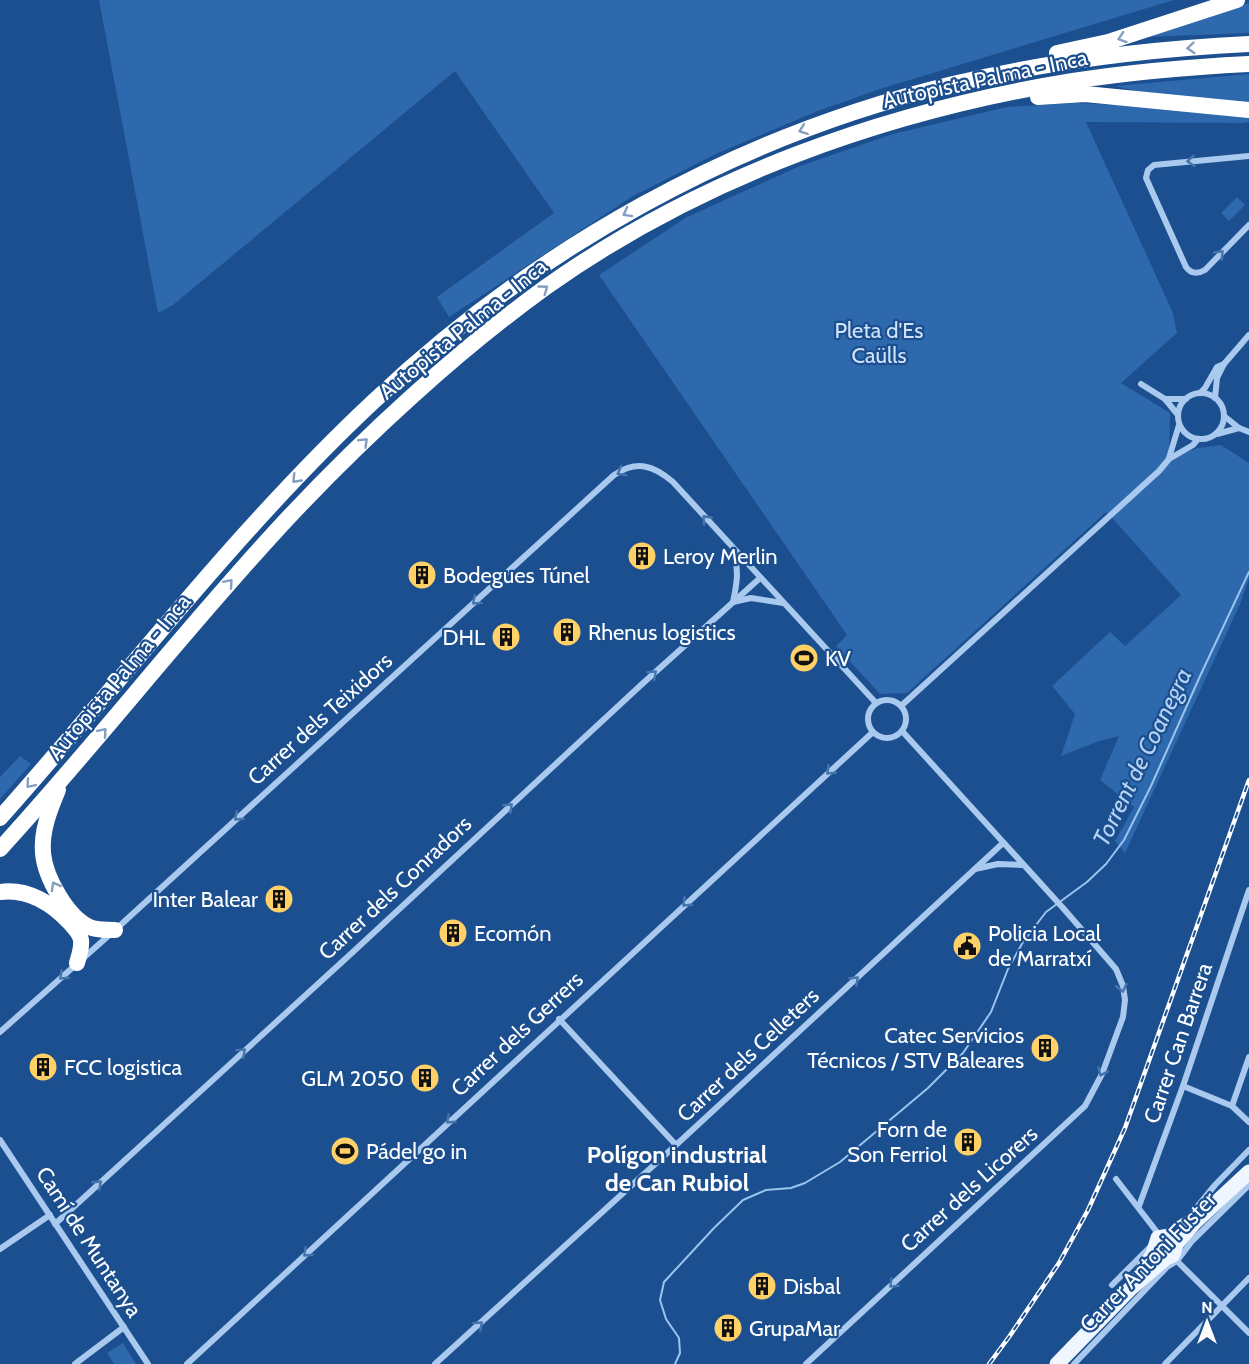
<svg xmlns="http://www.w3.org/2000/svg" width="1249" height="1364" viewBox="0 0 1249 1364" font-family="Cabin,sans-serif">
<rect width="100%" height="100%" fill="#1b4f8f"/>
<g fill="#2e69ad">
<polygon points="99,0 1174,0 880,89 818,111 718,153 633,196 449,317 437,297 554,213 455,71 173,305 158,313"/>
<polygon points="1249,3 1249,33 1145,37"/>
<polygon points="1249,74 1249,105 1153,95 1115,86"/>
<polygon points="1077,103 1138,106 1249,117 1249,122 1244,123 1086,122 1173,313 1177,333 1121,383 1170,413 1169,458 1198,448 1221,445 1249,463 1249,578 1240,604 1125,853 1115,841 1134,807 1100,780 1119,736 1099,741 1061,756 1075,714 1052,686 1110,632 1125,646 1181,595 1114,520 1106,512 907,693 880,694 836,646 847,635 599,275 687,217 800,166 893,134 1007,107"/>
<polygon points="1237,197 1245,205 1229,221 1221,213"/>
<polygon points="20,756 31,764 0,799 0,777"/>
<polygon points="123,1343 136,1364 114,1364 107,1353"/>
</g>
<g fill="none" stroke-linecap="round" stroke-linejoin="round">
<polyline stroke="#9cc4f0" stroke-width="2" points="675,1364 680,1353 679,1338 666,1319 660,1300 664,1282 714,1228 743,1200 766,1190 791,1188 805,1183 840,1162 928,1088 963,1053 991,1012 1008,969 1023,942 1046,912 1087,882 1106,864 1124,840 1151,786 1201,674 1249,572"/>
<g stroke="#a9c9ee" stroke-width="6">
<path d="M1249,156L1154,165L1148,170L1146,178L1186,267C1191,274 1198,274 1205,270L1249,225"/>
<polyline points="1141,384 1165,399 1178,415"/>
<circle cx="1201" cy="416" r="23"/>
<polyline points="1200,393 1205,388 1217,367 1224,364 1249,335"/>
<polyline points="1215,398 1217,378 1224,364"/>
<polyline points="1165,399 1186,399"/>
<polyline points="1224,416 1239,428 1249,432"/>
<polyline points="1217,434 1239,428"/>
<polyline points="1169,458 1179,425"/>
<path d="M734,552C739,571 737,583 733,602L751,598L783,603"/>
<circle cx="887" cy="719" r="19"/>
<polyline points="901,706 1159,471 1169,459 1193,445 1198,439"/>
<polyline points="975,869 998,864 1022,865"/>
<polyline points="559,1019 676,1145"/>
<path d="M0,1032L115,930L614,475C637,460 653,465 673,482L876,703"/>
<polyline points="1183,1086 1232,1106 1249,1122"/>
<polyline points="1232,1106 1249,1057"/>
<polyline points="0,1140 148,1364"/>
<polyline points="1116,1179 1160,1236"/>
<polyline points="1139,1206 1183,1086 1249,890"/>
<polyline points="1184,1223 1215,1185 1249,1150"/>
<polyline points="55,1224 354,951 641,685 760,578"/>
<polyline points="0,1249 50,1215"/>
<polyline points="1177,1261 1249,1333"/>
<polyline points="1112,1285 1152,1245"/>
<polyline points="75,1364 124,1327"/>
<polyline points="187,1364 873,732"/>
<polyline points="435,1364 676,1145 1003,843"/>
<polyline points="806,1364 1085,1106 1102,1074 1123,1017 1125,1000 1123,986 1116,969 1063,908 902,731"/>
<polyline points="1074,1364 1167,1267 1177,1261 1192,1241 1249,1185"/>
<polyline points="1165,1364 1249,1278"/>
</g>
<g stroke="#f0f6ff" stroke-width="15">
<polyline points="1140,1274 1153,1254 1158,1238 1169,1236 1185,1225"/>
<polyline points="1057,1364 1131,1288 1166,1258 1173,1255 1176,1244 1194,1223 1249,1172"/>
</g>
<g stroke="#fff" stroke-width="16">
<polyline points="1057,53 1108,42 1237,0"/>
<polyline points="1038,97 1085,94 1249,110"/>
<path d="M58,790C50,809 41,831 43,853C45,877 68,919 92,928C99,930 107,930 115,930"/>
<path d="M0,818C124,679 238,528 374,401C536,248 736,136 953,84C1050,61 1149,49 1249,44"/>
<path d="M0,849C99,741 188,625 288,518C364,437 456,352 546,287C701,177 886,111 1073,81C1131,72 1190,67 1249,64"/>
<path d="M0,892C28,888 53,904 71,924C75,929 80,933 81,940C82,948 79,956 77,963"/>
</g>
<g stroke="#fff" stroke-width="4.5">
<polyline id="rail" points="989,1364 1009,1337 1059,1263 1088,1210 1125,1128 1249,780"/>
</g>
<use href="#rail" stroke="#1b4f8f" stroke-width="2" stroke-dasharray="7" stroke-linecap="butt"/>
</g>
<defs><path id="oneway-chevron" d="M-2-3.5L2.5 0L-2 3.5" fill="none" stroke-width="1.6" stroke-linecap="round" stroke-linejoin="round" transform="scale(1.5)"/></defs>
<g stroke="#829ec1">
<use href="#oneway-chevron" transform="translate(1122 38) rotate(162)"/>
<use href="#oneway-chevron" transform="translate(1191 48) rotate(175)"/>
<use href="#oneway-chevron" transform="translate(803 130) rotate(159)"/>
<use href="#oneway-chevron" transform="translate(627 213) rotate(151)"/>
<use href="#oneway-chevron" transform="translate(544 289) rotate(-36)"/>
<use href="#oneway-chevron" transform="translate(364 442) rotate(-44)"/>
<use href="#oneway-chevron" transform="translate(296 479) rotate(134)"/>
<use href="#oneway-chevron" transform="translate(229 583) rotate(-49)"/>
<use href="#oneway-chevron" transform="translate(103 732) rotate(-49)"/>
<use href="#oneway-chevron" transform="translate(30 784) rotate(131)"/>
<use href="#oneway-chevron" transform="translate(55 886) rotate(-119)"/>
</g>
<g stroke="#4674ac">
<use href="#oneway-chevron" transform="translate(1191 161) rotate(175)"/>
<use href="#oneway-chevron" transform="translate(1220 254) rotate(-46)"/>
<use href="#oneway-chevron" transform="translate(621 472) rotate(151)"/>
<use href="#oneway-chevron" transform="translate(706 519) rotate(-132)"/>
<use href="#oneway-chevron" transform="translate(476 601) rotate(138)"/>
<use href="#oneway-chevron" transform="translate(653 674) rotate(-42)"/>
<use href="#oneway-chevron" transform="translate(830 771) rotate(137)"/>
<use href="#oneway-chevron" transform="translate(509 807) rotate(-43)"/>
<use href="#oneway-chevron" transform="translate(238 817) rotate(138)"/>
<use href="#oneway-chevron" transform="translate(686 903) rotate(137)"/>
<use href="#oneway-chevron" transform="translate(63 976) rotate(137)"/>
<use href="#oneway-chevron" transform="translate(855 980) rotate(-43)"/>
<use href="#oneway-chevron" transform="translate(1122 988) rotate(77)"/>
<use href="#oneway-chevron" transform="translate(242 1052) rotate(-42)"/>
<use href="#oneway-chevron" transform="translate(1102 1072) rotate(114)"/>
<use href="#oneway-chevron" transform="translate(450 1120) rotate(137)"/>
<use href="#oneway-chevron" transform="translate(98 1184) rotate(-43)"/>
<use href="#oneway-chevron" transform="translate(307 1253) rotate(137)"/>
<use href="#oneway-chevron" transform="translate(893 1284) rotate(136)"/>
<use href="#oneway-chevron" transform="translate(479 1325) rotate(-42)"/>
</g>
<defs>
<g id="building-disc" transform="scale(1.5)"><circle r="9.5" fill="#ffd166" stroke="#1b4f8f"/><path d="M-4-6H4V6H1V3H-1V6H-4ZM-2.5-4.3h1.7v1.8h-1.7ZM.8-4.3h1.7v1.8H.8ZM-2.5-1h1.7V.8h-1.7ZM.8-1h1.7V.8H.8Z" fill="#111"/></g>
<g id="stadium-disc" transform="scale(1.5)"><circle r="9.5" fill="#ffd166" stroke="#1b4f8f"/><path d="M0-5a6.5 5 0 1 0 0 10a6.5 5 0 1 0 0-10ZM-3.5-1.8h7v3.6h-7Z" fill="#111"/></g>
<g id="civic-disc" transform="scale(1.5)"><circle r="9.5" fill="#ffd166" stroke="#1b4f8f"/><path d="M-.6-6.5H3V-4.5H.6V-3L4-1V1h2V6H-6V1h2V-1L-.6-3ZM-1.2 2.5V6h2.4V2.5Z" fill="#111"/></g>
</defs>
<g fill-rule="evenodd">
<use href="#building-disc" x="642" y="556"/>
<use href="#building-disc" x="422" y="575"/>
<use href="#building-disc" x="567" y="632"/>
<use href="#building-disc" x="506" y="637"/>
<use href="#stadium-disc" x="804" y="658"/>
<use href="#building-disc" x="279" y="899"/>
<use href="#building-disc" x="453" y="933"/>
<use href="#civic-disc" x="967" y="946"/>
<use href="#building-disc" x="1045" y="1048"/>
<use href="#building-disc" x="43" y="1067"/>
<use href="#building-disc" x="425" y="1078"/>
<use href="#building-disc" x="968" y="1142"/>
<use href="#stadium-disc" x="345" y="1151"/>
<use href="#building-disc" x="762" y="1286"/>
<use href="#building-disc" x="728" y="1328"/>
</g>
<g text-anchor="middle" dominant-baseline="central" stroke-width="4.5" stroke-linejoin="round" paint-order="stroke">
<g font-size="22" fill="#fff" stroke="#1b4f8f">
<text transform="translate(985 79) rotate(-12)">Autopista Palma - Inca</text>
<text transform="translate(463 329) rotate(-39)">Autopista Palma - Inca</text>
<text transform="translate(119 677) rotate(-50)">Autopista Palma - Inca</text>
<text transform="translate(320 719) rotate(-42)">Carrer dels Teixidors</text>
<text transform="translate(395 888) rotate(-43)">Carrer dels Conradors</text>
<text transform="translate(517 1034) rotate(-43)">Carrer dels Gerrers</text>
<text transform="translate(1178 1043) rotate(-71)">Carrer Can Barrera</text>
<text transform="translate(748 1055) rotate(-43)">Carrer dels Celleters</text>
<text transform="translate(969 1189) rotate(-42)">Carrer dels Licorers</text>
<text transform="translate(89 1242) rotate(57)">Camí de Muntanya</text>
<text transform="translate(1148 1262) rotate(-46)">Carrer Antoni Fuster</text>
</g>
<g font-size="22" fill="#cfe3fa" stroke="#1b4f8f">
<text x="879" y="330">Pleta d'Es<tspan x="879" dy="25">Caülls</tspan></text>
</g>
<g font-size="22" fill="#fff" stroke="#1b4f8f" text-anchor="start">
<text x="663" y="556">Leroy Merlin</text>
<text x="443" y="575">Bodegues Túnel</text>
<text x="588" y="632">Rhenus logistics</text>
<text x="485" y="637" text-anchor="end">DHL</text>
<text x="825" y="658">KV</text>
<text x="258" y="899" text-anchor="end">Inter Balear</text>
<text x="474" y="933">Ecomón</text>
<text x="988" y="933">Policia Local<tspan x="988" dy="25">de Marratxí</tspan></text>
<text x="1024" y="1035" text-anchor="end">Catec Servicios<tspan x="1024" dy="25">Técnicos / STV Baleares</tspan></text>
<text x="64" y="1067">FCC logistica</text>
<text x="404" y="1078" text-anchor="end">GLM 2050</text>
<text x="947" y="1129" text-anchor="end">Forn de<tspan x="947" dy="25">Son Ferriol</tspan></text>
<text x="366" y="1151">Pádel go in</text>
<text x="783" y="1286">Disbal</text>
<text x="749" y="1328">GrupaMar</text>
</g>
<g font-size="24" font-style="italic" fill="#b5d3f5" stroke="#1b4f8f">
<text transform="translate(1142 757) rotate(-64)">Torrent de Coanegra</text>
</g>
<g font-size="24" font-weight="bold" fill="#fff" stroke="#1b4f8f">
<text x="677" y="1154">Polígon industrial<tspan x="677" dy="28">de Can Rubiol</tspan></text>
</g>
</g>
<g transform="translate(1207 1322)" stroke="#1b4f8f" stroke-width="4.5" paint-order="stroke">
<path d="M0-4.5L10 22L0 15L-10 22Z" fill="#ffffff"/>
<text y="-9" font-size="16" font-weight="bold" text-anchor="middle" fill="#ffffff">N</text>
</g>
</svg>
